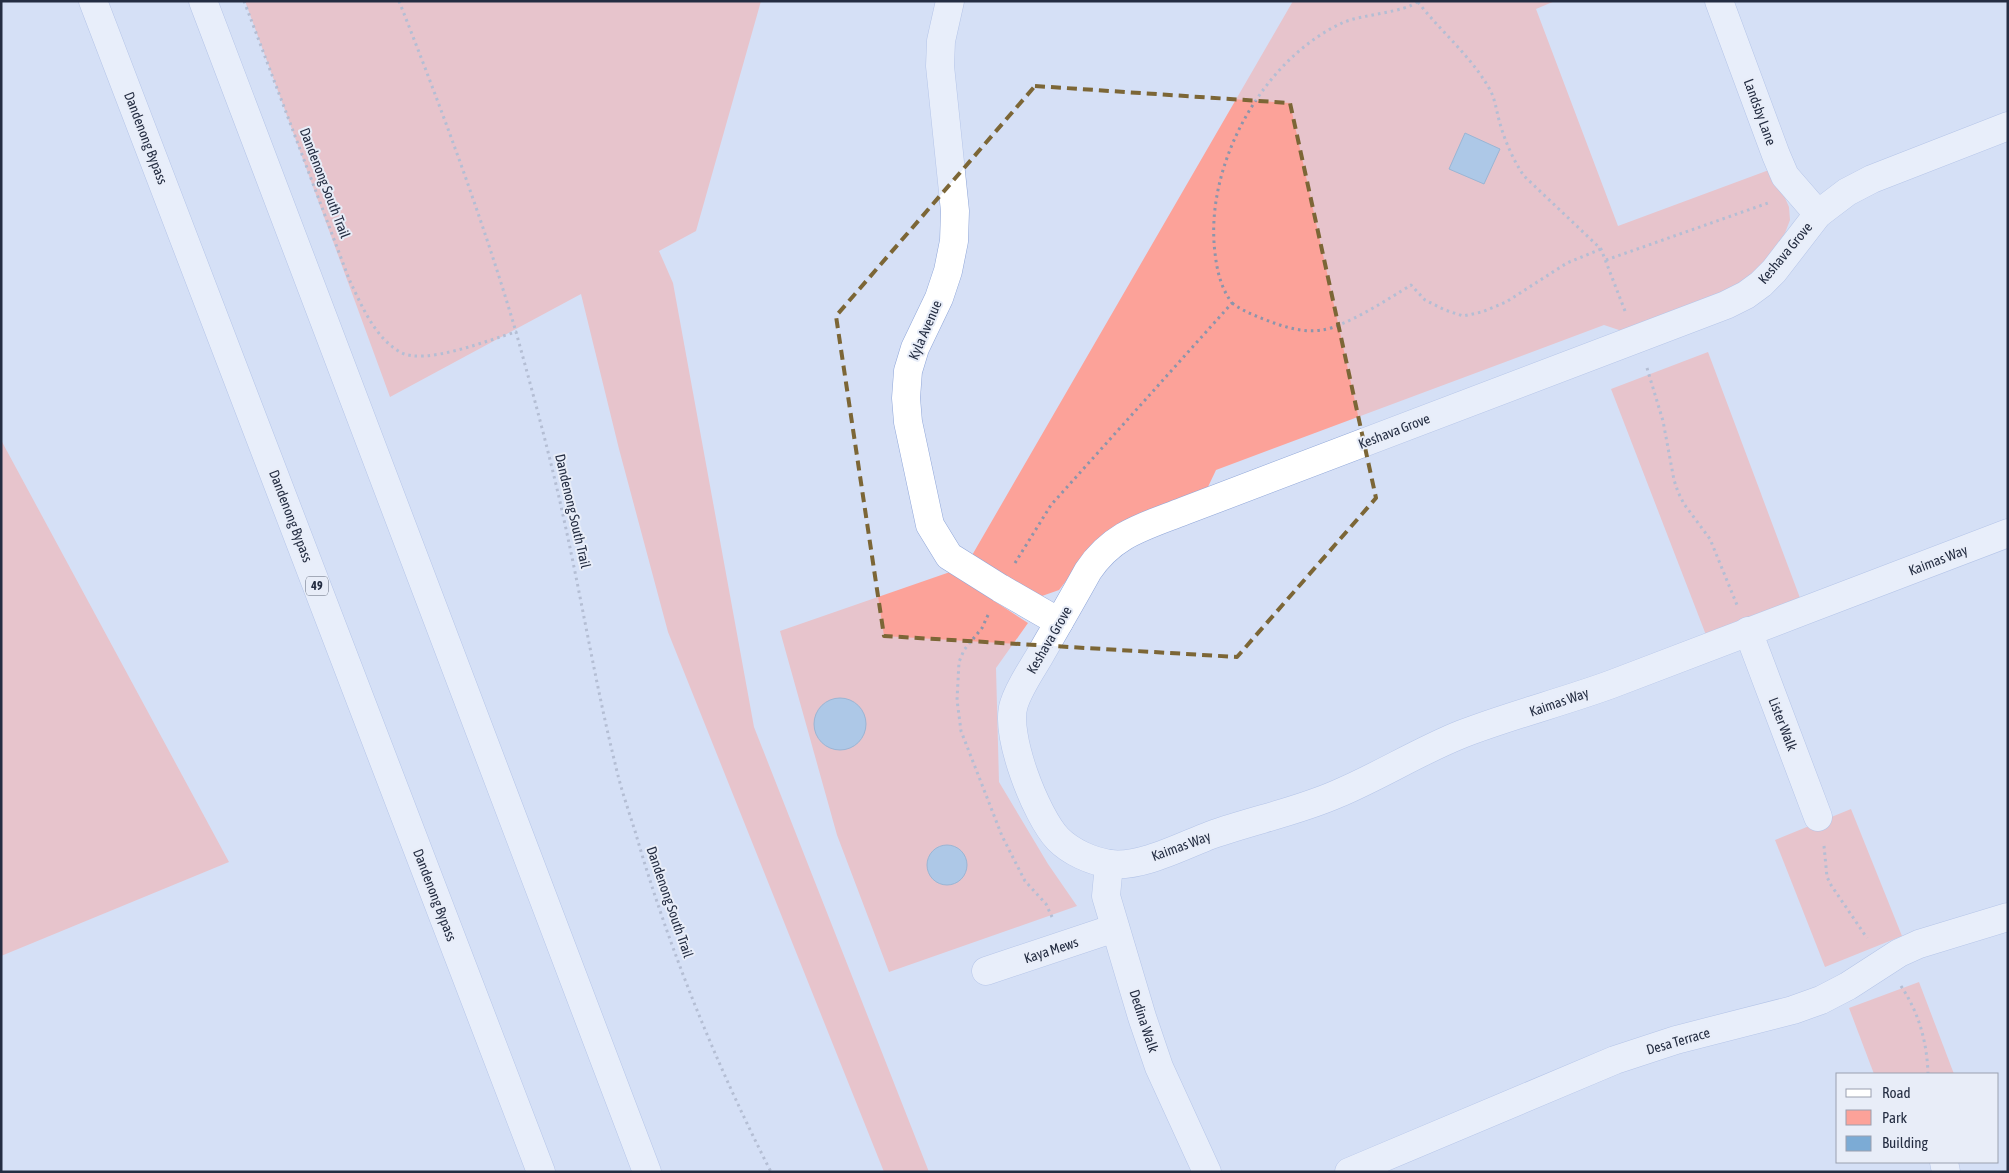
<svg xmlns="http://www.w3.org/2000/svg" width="2009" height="1173" viewBox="0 0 2009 1173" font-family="'Asap Condensed',sans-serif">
<rect width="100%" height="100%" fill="#d6e0f6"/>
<g fill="#fca299">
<polygon points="245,1 761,1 696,231 659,251 673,283 754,727 929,1172 884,1172 668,632 619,449 581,294 390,397"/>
<polygon points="1293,1 1555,1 1536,9 1618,226 1769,170 1782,191 1789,207 1790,220 1785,233 1762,265 1739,286 1625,332 1604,325 1216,470 1207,489 1116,525 1102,535 1059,590 1042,596 971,557"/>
<polygon points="1708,352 1800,598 1706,635 1611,389"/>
<polygon points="1,440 229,862 1,956"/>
<polygon points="950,572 1028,623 996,668 999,782 1048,864 1077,906 889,972 837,835 780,631"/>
<polygon points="1851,809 1902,936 1825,967 1775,840"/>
<polygon points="1919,982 1954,1074 1874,1074 1849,1008"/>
</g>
<g fill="#7cabd5" stroke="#5381aa">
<polygon points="1465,133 1500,149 1484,184 1449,169"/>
<circle cx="840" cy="724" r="26"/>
<circle cx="947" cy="865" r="20"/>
</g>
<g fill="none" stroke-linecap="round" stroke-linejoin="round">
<g stroke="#8ea5d8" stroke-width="29">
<g id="minor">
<polyline points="950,1 941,41 940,66 955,211 954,241 948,271 939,298 915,348 908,371 906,398 908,422 930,525 949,556 1000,588 1059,622"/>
<polyline points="1719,1 1776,155 1785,176 1818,214"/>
<path d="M2008,126L1872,179L1847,192L1818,214L1774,271L1761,284L1746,295L1726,305L1184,511C1143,527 1113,534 1088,571C1072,600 1055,629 1039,657C1030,672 1019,688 1014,704C1004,734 1036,816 1058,839C1071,852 1091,861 1110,864C1141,868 1182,846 1211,835C1253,820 1296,812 1337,794C1380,776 1419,751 1462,734C1511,715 1563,702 1612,684C1744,634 1876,583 2008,533"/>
<polyline points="1748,631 1818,817"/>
<polyline points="1109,864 1106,896 1142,1017 1159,1067 1207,1172"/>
<polyline points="986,971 1115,928"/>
<polyline points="1944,1162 1946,1172"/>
<polyline points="1349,1172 1615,1060 1676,1040 1793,1010 1821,1000 1848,986 1899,953 1919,944 2008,917"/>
</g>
</g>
<g stroke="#8ea5d8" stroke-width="29">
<g id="highway">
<polyline points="93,1 541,1172"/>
<polyline points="203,1 647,1172"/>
</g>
</g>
<g stroke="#8c95ab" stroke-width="3" stroke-dasharray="2.5 4" stroke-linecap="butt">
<path d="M244,1L349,279C361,304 374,337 400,352C425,366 488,340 516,332C534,397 552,463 566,529C583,607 596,686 615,763C620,786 628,809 635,831C669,949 715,1062 771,1172"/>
<path d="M399,1C442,110 483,220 516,332"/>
<path d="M1418,2C1441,32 1470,55 1489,88C1495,98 1496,109 1499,120C1504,139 1513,160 1524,176L1601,249L1625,311"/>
<polyline points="1606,260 1768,203"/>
<path d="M1232,303C1243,311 1253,315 1266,320C1284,327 1303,333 1322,330C1345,327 1390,298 1411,285L1425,300L1445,310L1463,316L1482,312L1506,302L1567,263L1601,249"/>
<polyline points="1647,368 1663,421 1674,480 1678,492 1684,504 1710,539 1737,605"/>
<path d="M1015,563L1051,505L1232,303C1221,288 1217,271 1215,253C1204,166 1262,60 1342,23C1361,14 1405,13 1418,1"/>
<polyline points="988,615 982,628 964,650 959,662 957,700 961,731 1002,836 1025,881 1046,904 1052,917"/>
<polyline points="1824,846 1827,877 1831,885 1867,938"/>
<path d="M1901,986C1919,1013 1927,1042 1928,1074"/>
</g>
<use href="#minor" stroke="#fff" stroke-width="28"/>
<use href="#highway" stroke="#fff" stroke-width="28"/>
</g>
<path d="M0 0H2009V1173H0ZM1035,86L1290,103L1376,498L1237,657L884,636L836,316Z" fill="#d6e0f6" fill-opacity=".55" fill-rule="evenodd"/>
<path fill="none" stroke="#7c6636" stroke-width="4" stroke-dasharray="10 6" stroke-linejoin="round" d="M1035,86L1290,103L1376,498L1237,657L884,636L836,316Z"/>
<g text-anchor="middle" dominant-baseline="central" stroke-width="4" stroke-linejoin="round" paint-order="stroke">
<rect fill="#e8edf8" stroke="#5f6779" stroke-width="1" x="306" y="576.5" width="22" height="19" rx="4"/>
<g font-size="12" font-weight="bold" fill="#242d42">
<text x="317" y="586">49</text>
</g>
<g font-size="14" fill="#242d42" stroke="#e8edf8">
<text transform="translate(1760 112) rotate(70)">Landsby Lane</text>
<text transform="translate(146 138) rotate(69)">Dandenong Bypass</text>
<text transform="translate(325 183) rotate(69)">Dandenong South Trail</text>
<text transform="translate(1785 253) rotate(-50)">Keshava Grove</text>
<text transform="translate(925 330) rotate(-67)">Kyla Avenue</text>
<text transform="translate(1394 431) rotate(-21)">Keshava Grove</text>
<text transform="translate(573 511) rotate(77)">Dandenong South Trail</text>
<text transform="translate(291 516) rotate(69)">Dandenong Bypass</text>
<text transform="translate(1938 560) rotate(-21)">Kaimas Way</text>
<text transform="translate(1049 640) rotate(-60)">Keshava Grove</text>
<text transform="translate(1559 702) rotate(-19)">Kaimas Way</text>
<text transform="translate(1783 724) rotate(69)">Lister Walk</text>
<text transform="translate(1181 846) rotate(-20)">Kaimas Way</text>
<text transform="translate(435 895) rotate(69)">Dandenong Bypass</text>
<text transform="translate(670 902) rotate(71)">Dandenong South Trail</text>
<text transform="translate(1051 950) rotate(-18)">Kaya Mews</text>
<text transform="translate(1144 1021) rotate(72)">Dedina Walk</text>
<text transform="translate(1678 1041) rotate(-16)">Desa Terrace</text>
</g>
</g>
<rect width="2009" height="1173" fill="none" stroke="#242d42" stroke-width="5"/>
<rect x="1836" y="1073" width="162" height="90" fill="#e8edf8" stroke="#9aa0af"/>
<rect x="1846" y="1089" width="25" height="8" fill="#ffffff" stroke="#9aa0af"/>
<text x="1882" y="1098" font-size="15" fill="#242d42">Road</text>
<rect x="1846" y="1110" width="25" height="15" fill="#fca299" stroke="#9aa0af"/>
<text x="1882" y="1123" font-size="15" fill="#242d42">Park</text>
<rect x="1846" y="1136" width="25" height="15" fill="#7cabd5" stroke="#9aa0af"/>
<text x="1882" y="1148" font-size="15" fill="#242d42">Building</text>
</svg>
